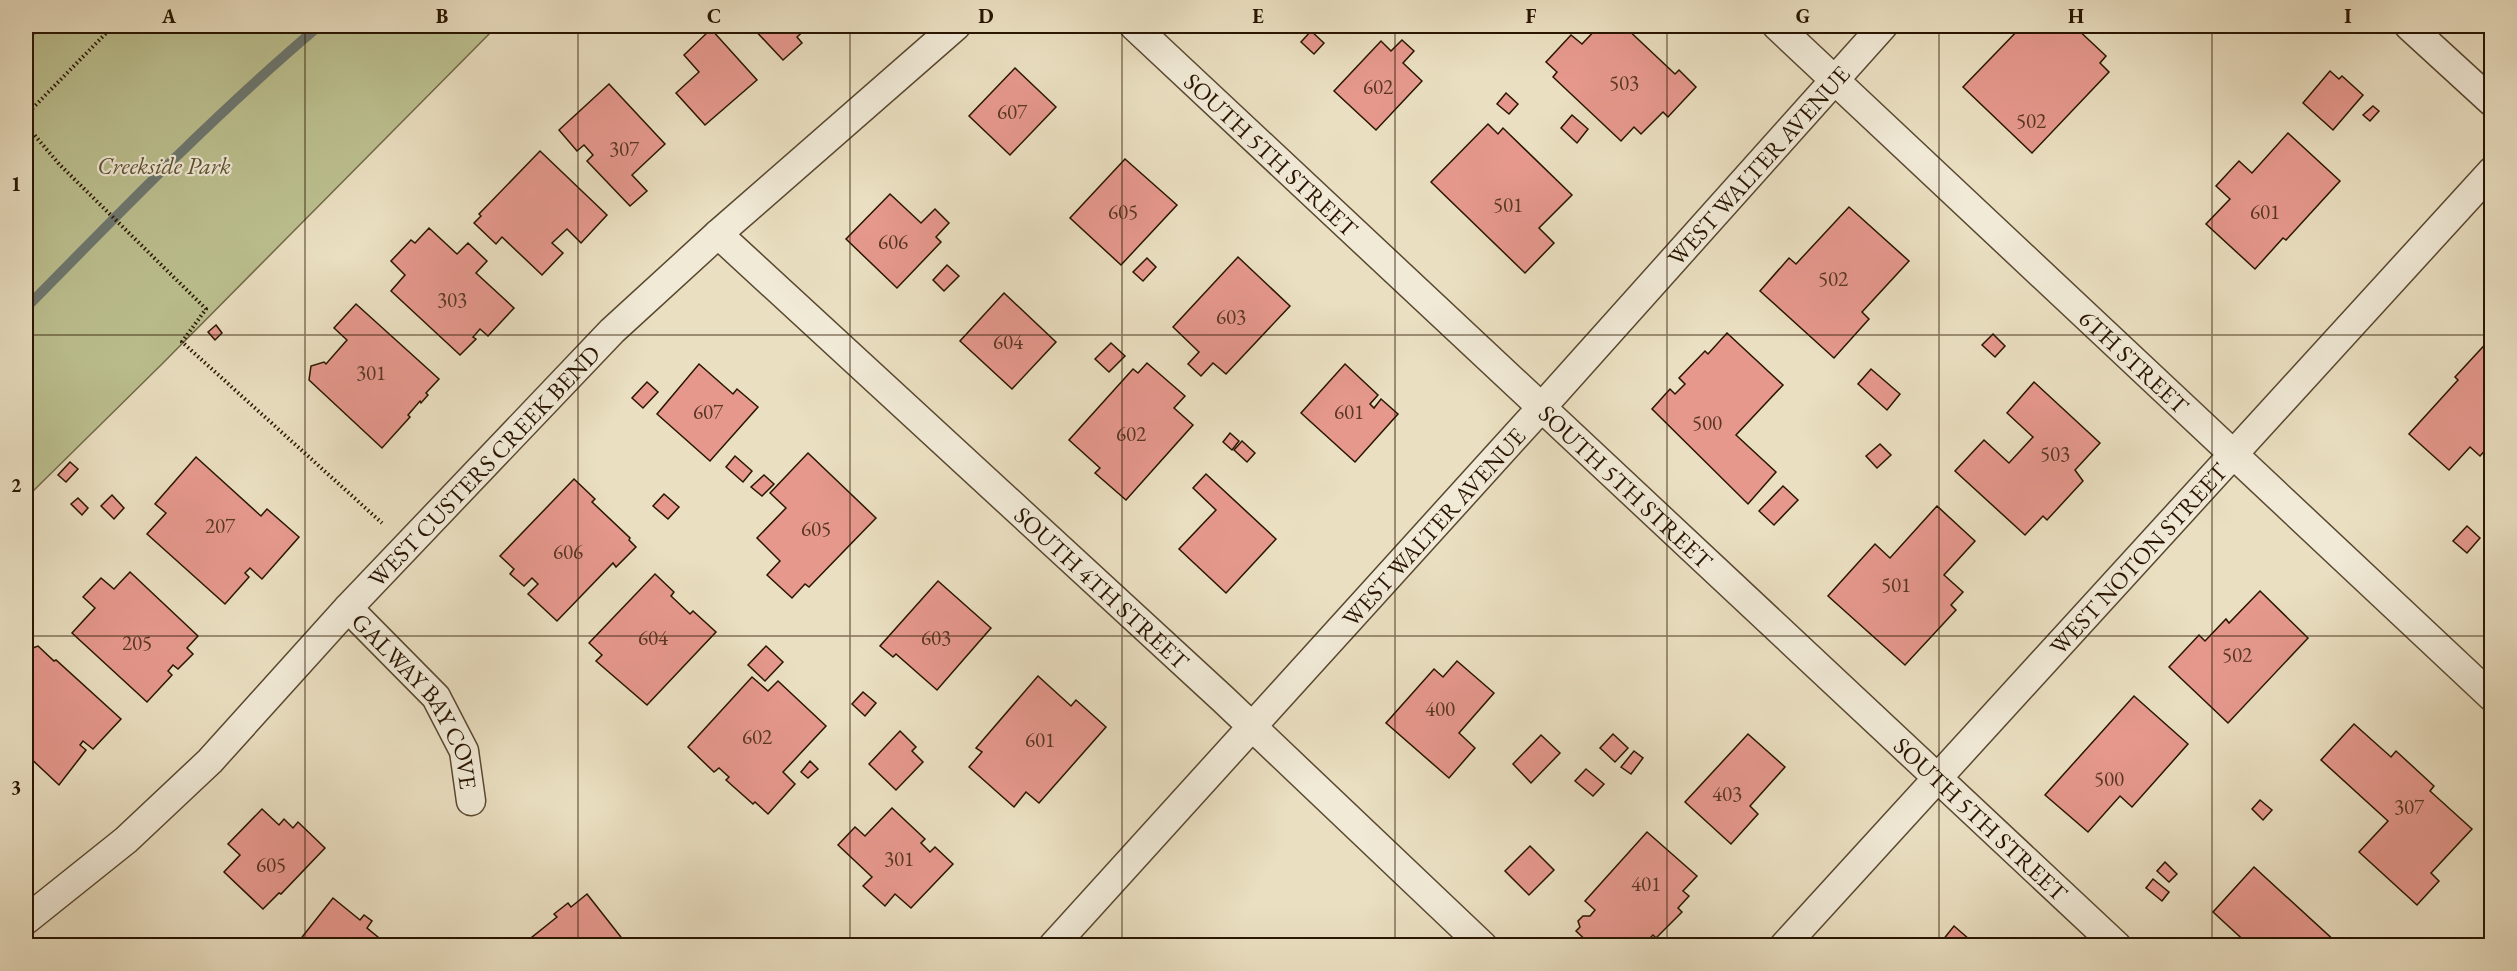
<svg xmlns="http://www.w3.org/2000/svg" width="2517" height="971" viewBox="0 0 2517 971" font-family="'EB Garamond',serif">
<rect width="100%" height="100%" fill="#eadfc1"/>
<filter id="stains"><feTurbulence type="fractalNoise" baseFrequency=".00333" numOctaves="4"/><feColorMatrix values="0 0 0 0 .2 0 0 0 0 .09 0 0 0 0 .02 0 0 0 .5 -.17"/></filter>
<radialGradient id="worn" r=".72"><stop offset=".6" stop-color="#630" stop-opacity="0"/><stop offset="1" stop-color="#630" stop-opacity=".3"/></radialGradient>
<polygon fill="#bcc090" stroke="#726a48" stroke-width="1.5" points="42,26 497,26 162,364 26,498 26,42"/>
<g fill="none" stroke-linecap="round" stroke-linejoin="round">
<path stroke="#6d7871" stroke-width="10" d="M26,308C121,211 215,114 319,26"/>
</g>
<g fill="#e6988d" stroke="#291500" stroke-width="1.5">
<polygon points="751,26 806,26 808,27 797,37 802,43 783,60"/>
<polygon points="1599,26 1624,26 1675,74 1679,70 1696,87 1668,117 1663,112 1641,134 1634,127 1621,141 1553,77 1557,72 1546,62 1571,35 1582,44"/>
<polygon points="2022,26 2074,26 2106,56 2100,63 2109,72 2032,153 1963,87"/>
<polygon points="711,29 757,80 705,125 676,93 699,72 684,55"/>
<polygon points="1311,31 1324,43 1314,54 1301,42"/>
<polygon points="1402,40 1414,51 1403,63 1422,81 1376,130 1334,91 1381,41 1391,51"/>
<polygon points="1015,68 1056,107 1010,155 969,116"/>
<polygon points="2330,71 2339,79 2342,76 2363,95 2333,130 2303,103"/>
<polygon points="609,84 665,144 632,175 647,191 630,206 587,161 593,155 584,145 577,151 559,130"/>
<polygon points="1506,93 1518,104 1509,114 1497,104"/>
<polygon points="2373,106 2379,111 2370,121 2363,115"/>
<polygon points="1572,115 1588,129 1577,143 1561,128"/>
<polygon points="1488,124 1498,134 1503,128 1572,195 1539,228 1554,243 1525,273 1431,182"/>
<polygon points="2288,133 2340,181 2286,240 2283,238 2255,269 2206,224 2230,199 2216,186 2239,161 2252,173"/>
<polygon points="540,151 607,215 581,243 567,229 552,243 563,253 542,275 502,237 496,244 474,223 481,216 479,214"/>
<polygon points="1125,159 1177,205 1121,265 1070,218"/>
<polygon points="890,194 921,223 935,209 949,223 936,237 941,242 897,288 846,239"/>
<polygon points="1849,207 1909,261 1862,312 1869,319 1834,358 1760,291 1789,258 1796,264"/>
<polygon points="429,228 457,254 468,243 487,261 476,273 514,308 488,336 480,329 473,337 476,339 460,355 391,291 405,275 391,261 411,240 415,243"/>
<polygon points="1238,257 1290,306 1226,374 1213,363 1201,376 1188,364 1199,352 1173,327"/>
<polygon points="1147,258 1156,267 1143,281 1133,272"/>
<polygon points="947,265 959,276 944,291 933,280"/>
<polygon points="1004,293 1056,342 1012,389 960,341"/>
<polygon points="356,304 439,379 426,393 428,395 421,403 420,401 408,415 410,417 382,448 309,380 311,366 324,362 326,364 347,340 334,328"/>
<polygon points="216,325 222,333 215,340 208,332"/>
<polygon points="1727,333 1783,385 1736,435 1776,472 1748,504 1652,409 1670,389 1675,394 1685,384 1679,378 1705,351 1708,354"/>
<polygon points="1993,334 2005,346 1995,357 1982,345"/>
<polygon points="2492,337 2492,443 2480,456 2470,447 2449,470 2409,434 2458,380 2455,377"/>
<polygon points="1111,343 1125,356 1109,372 1095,359"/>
<polygon points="1147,363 1185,396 1174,408 1193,425 1126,500 1095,473 1100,468 1069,440 1133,369 1138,373"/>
<polygon points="699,364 733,394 737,389 758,407 710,461 657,414"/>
<polygon points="1345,364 1378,395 1370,404 1374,408 1381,399 1398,414 1355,462 1301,413"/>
<polygon points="1871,369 1900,394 1887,410 1858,384"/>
<polygon points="647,382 658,392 643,408 632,398"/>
<polygon points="2034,382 2100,443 2075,470 2083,481 2047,520 2043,516 2025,535 1955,471 1984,440 2009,463 2033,437 2007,413"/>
<polygon points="1230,433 1239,441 1232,450 1223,442"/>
<polygon points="1242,441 1255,453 1247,462 1234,450"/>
<polygon points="1880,444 1891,455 1877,468 1866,456"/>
<polygon points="808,453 876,518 809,587 805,584 792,598 767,575 780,561 757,538 786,508 770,493"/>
<polygon points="735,456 752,471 743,482 726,467"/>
<polygon points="196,457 261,516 267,509 299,537 262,579 250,568 245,573 249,577 225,604 147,534 166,513 155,504"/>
<polygon points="70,462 78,469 66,482 58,475"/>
<polygon points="1206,474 1276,539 1226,593 1179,549 1216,510 1193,488"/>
<polygon points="764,475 774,484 762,496 751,487"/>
<polygon points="574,479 595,499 592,502 630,538 629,540 636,547 616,567 613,563 557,621 528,594 538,584 532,578 524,586 510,574 514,569 500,556"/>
<polygon points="1783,486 1798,500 1774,525 1759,511"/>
<polygon points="664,494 679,507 668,519 653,506"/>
<polygon points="112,495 124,508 114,519 101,506"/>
<polygon points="78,498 88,508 82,515 71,504"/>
<polygon points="1937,506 1975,541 1944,575 1963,592 1951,605 1956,610 1905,665 1828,596 1875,544 1890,558"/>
<polygon points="2467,526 2480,538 2467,553 2453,541"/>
<polygon points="130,572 198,636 187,648 193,654 178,669 173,665 168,671 172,675 147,702 72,633 95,608 83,597 101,578 114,589"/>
<polygon points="655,574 674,592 671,596 690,614 693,611 716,632 647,705 596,661 602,655 589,643"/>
<polygon points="938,581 991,628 937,690 896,654 893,657 880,646"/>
<polygon points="2260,591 2308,638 2228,723 2169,667 2199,635 2205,641 2226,619 2229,623"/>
<polygon points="38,646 54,661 56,660 121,719 93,749 83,741 80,745 86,750 59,785 26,754 26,653 30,649"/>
<polygon points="766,646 783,662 765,681 748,665"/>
<polygon points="1457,661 1494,693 1459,733 1475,748 1449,778 1386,723 1434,669 1443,677"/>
<polygon points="1038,676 1071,706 1076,700 1106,727 1039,803 1026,792 1014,807 969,767 982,752 976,748"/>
<polygon points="752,677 768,691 778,681 826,726 783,772 795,784 768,814 755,802 753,804 726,780 729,777 719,768 714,772 688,747"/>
<polygon points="863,692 876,703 865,716 852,704"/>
<polygon points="2134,696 2188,744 2132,807 2120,796 2088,832 2045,795"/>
<polygon points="2354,724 2391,757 2396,751 2434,786 2430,791 2472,829 2431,873 2439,881 2417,905 2359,852 2388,821 2321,760"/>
<polygon points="900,731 916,747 912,751 923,762 896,790 869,764"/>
<polygon points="1613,734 1628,748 1615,762 1600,748"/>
<polygon points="1748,734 1785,767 1750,806 1758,814 1731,844 1685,802"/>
<polygon points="1541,735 1560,753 1531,783 1513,764"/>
<polygon points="1634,751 1643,758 1631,774 1621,767"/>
<polygon points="810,761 818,769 808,778 801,772"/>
<polygon points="1586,769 1604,784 1593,796 1575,781"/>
<polygon points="2260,800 2272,810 2263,820 2252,809"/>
<polygon points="892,808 925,839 921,843 930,852 935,847 953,864 911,908 895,894 885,906 863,886 872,877 838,845 855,827 865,836"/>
<polygon points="262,809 279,825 284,819 293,828 298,822 325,848 281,894 279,893 263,909 224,872 240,855 228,844"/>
<polygon points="1647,832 1697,876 1683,891 1689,896 1678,908 1682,912 1656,938 1653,935 1647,941 1652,946 1592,946 1576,931 1580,927 1578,921 1583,916 1590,916 1595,910 1585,901"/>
<polygon points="1530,846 1554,870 1529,895 1505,871"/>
<polygon points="2165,862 2177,874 2169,882 2157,871"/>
<polygon points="2254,867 2338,944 2337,946 2250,946 2213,912"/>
<polygon points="2153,879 2169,892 2162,901 2146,888"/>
<polygon points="587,894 624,941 619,946 537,946 531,938 557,917 554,914 568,903 571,907"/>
<polygon points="333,898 360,920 364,915 372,921 367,928 389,946 295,946"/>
<polygon points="1954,926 1977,946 1938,946"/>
</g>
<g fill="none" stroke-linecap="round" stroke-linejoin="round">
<g stroke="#594830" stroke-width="31">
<g id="street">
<path id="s1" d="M1134,26L2117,946"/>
<path id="s2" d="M1777,26L2492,697"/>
<polyline points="2409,26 2492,102"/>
<path id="s3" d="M718,234L1223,699L1483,946"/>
<path id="s4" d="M348,608L436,697L464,751L471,801"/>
<path id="s5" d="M26,920L126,840L210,761L348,608L612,331L718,234L956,26"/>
<path id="s6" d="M1053,946L1541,408L1883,26"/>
<path id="s7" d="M1784,946L2492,171"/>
</g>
</g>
<g stroke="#291500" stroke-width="4" stroke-dasharray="1.5 3" stroke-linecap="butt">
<polyline points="26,115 113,26"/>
<polyline points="26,125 59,164 206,309 182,342 382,523"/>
</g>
<use href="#street" stroke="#f1ead7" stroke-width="28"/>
</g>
<path fill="none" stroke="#291500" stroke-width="1.5" stroke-opacity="0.55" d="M305,26V946M578,26V946M850,26V946M1122,26V946M1395,26V946M1667,26V946M1939,26V946M2212,26V946M26,335H2492M26,636H2492"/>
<g text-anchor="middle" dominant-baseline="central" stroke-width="4.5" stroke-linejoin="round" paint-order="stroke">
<g font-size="21" fill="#583623">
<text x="1624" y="82">503</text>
<text x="1378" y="86">602</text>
<text x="1012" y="111">607</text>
<text x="2031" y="120">502</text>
<text x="624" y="148">307</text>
<text x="1508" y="204">501</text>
<text x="1123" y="211">605</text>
<text x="2265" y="211">601</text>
<text x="893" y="241">606</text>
<text x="1833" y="278">502</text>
<text x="452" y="299">303</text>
<text x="1231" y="316">603</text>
<text x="1008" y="341">604</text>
<text x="371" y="372">301</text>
<text x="708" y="411">607</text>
<text x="1349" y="411">601</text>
<text x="1707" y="422">500</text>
<text x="1131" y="433">602</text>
<text x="2055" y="453">503</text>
<text x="220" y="525">207</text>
<text x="816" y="528">605</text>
<text x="568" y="551">606</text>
<text x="1896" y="584">501</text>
<text x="653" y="637">604</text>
<text x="936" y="637">603</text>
<text x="137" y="642">205</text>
<text x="2237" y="654">502</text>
<text x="1440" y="708">400</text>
<text x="757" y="736">602</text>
<text x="1040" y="739">601</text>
<text x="2109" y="778">500</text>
<text x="1727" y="793">403</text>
<text x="2409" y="806">307</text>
<text x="899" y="858">301</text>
<text x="271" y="864">605</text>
<text x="1646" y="883">401</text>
</g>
<g font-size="24" fill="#291500" stroke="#f1ead7">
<text stroke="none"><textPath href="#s1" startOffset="188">SOUTH 5TH STREET</textPath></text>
<text stroke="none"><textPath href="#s6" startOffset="1052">WEST WALTER AVENUE</textPath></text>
<text stroke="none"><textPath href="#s2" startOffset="490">6TH STREET</textPath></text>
<text stroke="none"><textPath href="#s5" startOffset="646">WEST CUSTERS CREEK BEND</textPath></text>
<text stroke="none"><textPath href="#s1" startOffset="674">SOUTH 5TH STREET</textPath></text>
<text stroke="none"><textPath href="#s6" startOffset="566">WEST WALTER AVENUE</textPath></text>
<text stroke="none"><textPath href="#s7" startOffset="525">WEST NOTON STREET</textPath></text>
<text stroke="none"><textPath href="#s3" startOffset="522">SOUTH 4TH STREET</textPath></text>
<text stroke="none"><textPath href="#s4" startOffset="118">GALWAY BAY COVE</textPath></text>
<text stroke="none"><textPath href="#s1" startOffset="1160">SOUTH 5TH STREET</textPath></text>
</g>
<g font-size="24" font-style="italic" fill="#5c5132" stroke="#f1ead7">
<text x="164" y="165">Creekside Park</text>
</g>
</g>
<rect width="2517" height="971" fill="none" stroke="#eadfc1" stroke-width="66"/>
<rect x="33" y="33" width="2451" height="905" fill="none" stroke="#291500" stroke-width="2"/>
<g font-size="20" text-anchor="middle" font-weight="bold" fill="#291500">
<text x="169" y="23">A</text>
<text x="442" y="23">B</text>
<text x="714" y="23">C</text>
<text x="986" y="23">D</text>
<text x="1258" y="23">E</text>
<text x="1531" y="23">F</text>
<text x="1803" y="23">G</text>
<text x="2076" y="23">H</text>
<text x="2348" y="23">I</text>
<text x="16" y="191">1</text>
<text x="16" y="492">2</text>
<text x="16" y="794">3</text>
</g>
<rect width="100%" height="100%" filter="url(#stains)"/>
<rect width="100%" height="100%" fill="url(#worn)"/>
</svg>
